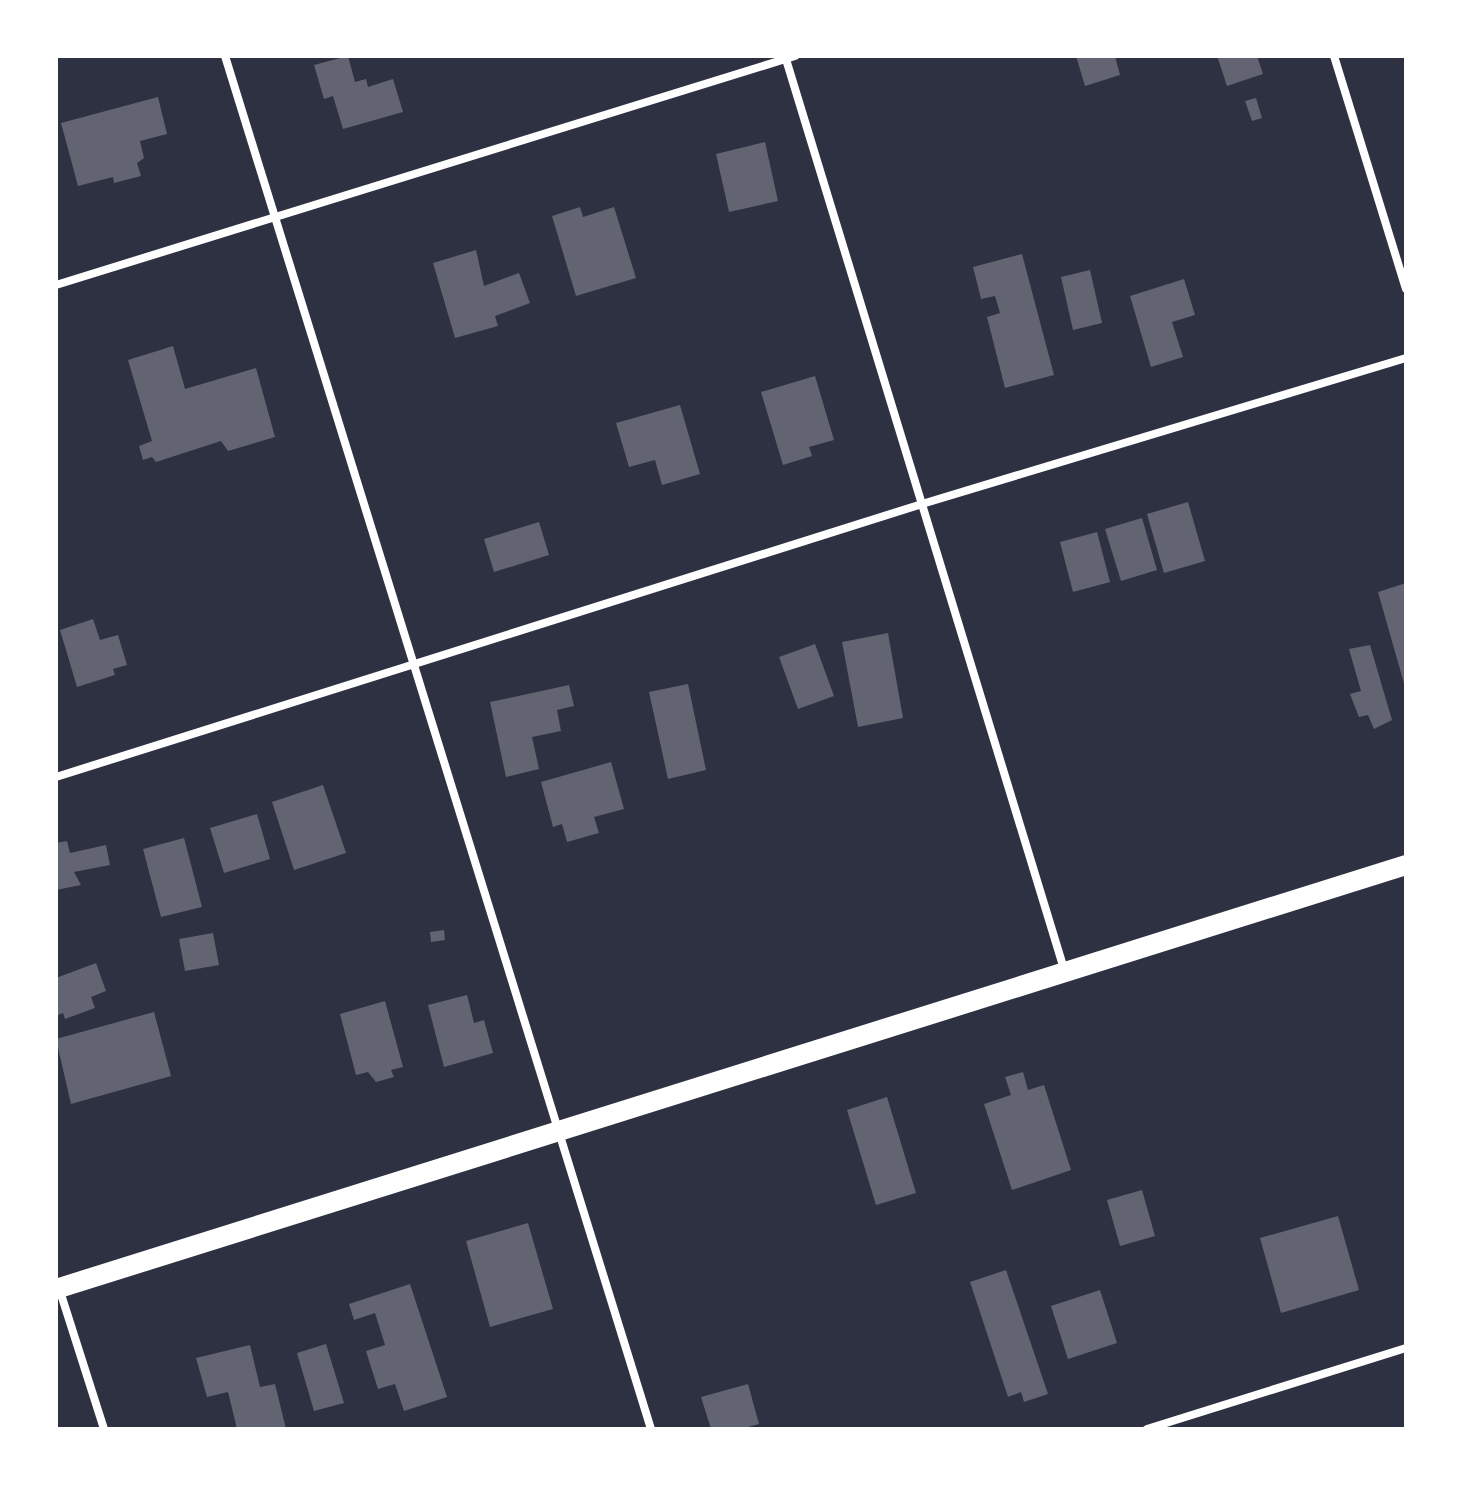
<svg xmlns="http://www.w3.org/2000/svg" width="1462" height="1485" viewBox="0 0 1462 1485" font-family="Manrope,sans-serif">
<rect width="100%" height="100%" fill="#2d3142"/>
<g fill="#626471">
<polygon points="348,56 355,82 366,79 368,87 393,79 403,112 343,129 333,96 324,99 314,65"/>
<polygon points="1076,56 1115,56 1120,75 1085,86"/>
<polygon points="1217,56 1257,56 1263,74 1227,86"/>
<polygon points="158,97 167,134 140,141 144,158 137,163 141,176 114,183 113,177 78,186 61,123"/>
<polygon points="1256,98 1262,118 1252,121 1245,101"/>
<polygon points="765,142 778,201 729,212 716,154"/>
<polygon points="580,207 583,217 614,207 636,278 576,296 552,216"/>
<polygon points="476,250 484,286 519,273 530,303 495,316 498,326 455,338 433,263"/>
<polygon points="1022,254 1054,375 1005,388 987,317 1000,313 995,296 981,299 973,267"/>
<polygon points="1090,270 1102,323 1073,330 1061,277"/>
<polygon points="1184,279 1195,315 1172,322 1183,357 1151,367 1130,296"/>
<polygon points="173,346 185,389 256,368 275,437 228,451 221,441 156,462 152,457 143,460 139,446 152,441 128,360"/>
<polygon points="815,376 834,440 809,447 812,456 783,465 761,392"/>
<polygon points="680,405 700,474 662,485 655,460 629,467 616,423"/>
<polygon points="1188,502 1205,561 1164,573 1147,514"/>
<polygon points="1142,518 1157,570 1121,581 1105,529"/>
<polygon points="539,522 549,555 494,572 484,539"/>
<polygon points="1097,532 1110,582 1073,592 1060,542"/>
<polygon points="1406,583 1406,687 1405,687 1378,592"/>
<polygon points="93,619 100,640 118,635 127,665 113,669 115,675 77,687 60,630"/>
<polygon points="888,633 903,718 858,727 842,642"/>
<polygon points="815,644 834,696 798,709 779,657"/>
<polygon points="1370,645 1392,720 1374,729 1368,715 1359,717 1350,694 1361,691 1349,649"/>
<polygon points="688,684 706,770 668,779 649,692"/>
<polygon points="569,685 574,706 557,710 561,731 532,737 539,769 506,777 490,702"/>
<polygon points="611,762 624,809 594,817 599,833 567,842 562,824 553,827 541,782"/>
<polygon points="323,785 346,853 294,870 272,802"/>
<polygon points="257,814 270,859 224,873 210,828"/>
<polygon points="184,838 202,907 161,917 143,849"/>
<polygon points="67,841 70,853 106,845 110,865 74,872 81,885 56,890 56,843"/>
<polygon points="444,930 445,940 431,942 430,932"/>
<polygon points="213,933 219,965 185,971 179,939"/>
<polygon points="96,963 106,991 91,997 95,1008 65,1019 63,1013 56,1016 56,978"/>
<polygon points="467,995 474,1023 484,1020 493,1053 444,1067 428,1005"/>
<polygon points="385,1001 403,1067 391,1070 394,1077 376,1082 368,1072 356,1075 340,1014"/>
<polygon points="154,1012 171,1076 71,1104 56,1039"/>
<polygon points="1023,1072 1028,1090 1044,1085 1071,1170 1012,1190 984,1104 1011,1095 1005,1077"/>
<polygon points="887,1097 916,1193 876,1205 847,1110"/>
<polygon points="1142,1190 1155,1236 1120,1246 1107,1200"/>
<polygon points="1338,1216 1359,1290 1281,1313 1260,1238"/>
<polygon points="528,1223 553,1309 490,1327 466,1241"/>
<polygon points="1006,1270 1048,1394 1024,1402 1021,1392 1008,1397 970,1282"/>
<polygon points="410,1284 447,1397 404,1411 395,1384 378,1389 366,1351 385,1345 375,1313 354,1320 349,1304"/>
<polygon points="1100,1290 1117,1343 1068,1359 1051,1306"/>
<polygon points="326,1344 344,1403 314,1411 297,1353"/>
<polygon points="250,1345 260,1387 275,1384 286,1429 237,1429 228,1392 207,1397 196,1358"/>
<polygon points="748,1384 759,1424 741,1429 711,1429 701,1397"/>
</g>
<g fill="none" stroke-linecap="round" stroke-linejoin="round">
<g stroke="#fff" stroke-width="8">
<polyline points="225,56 651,1429"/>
<polyline points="785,56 1064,969"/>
<polyline points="1334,56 1406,289"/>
<polyline points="56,285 795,56"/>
<polyline points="56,777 922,504 1406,358"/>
<polyline points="59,1288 104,1429"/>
<polyline points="1147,1429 1406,1348"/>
</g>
<polyline stroke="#fff" stroke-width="20" points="56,1289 1406,865"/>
</g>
<rect width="1462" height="1485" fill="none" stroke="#ffffff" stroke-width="116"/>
</svg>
